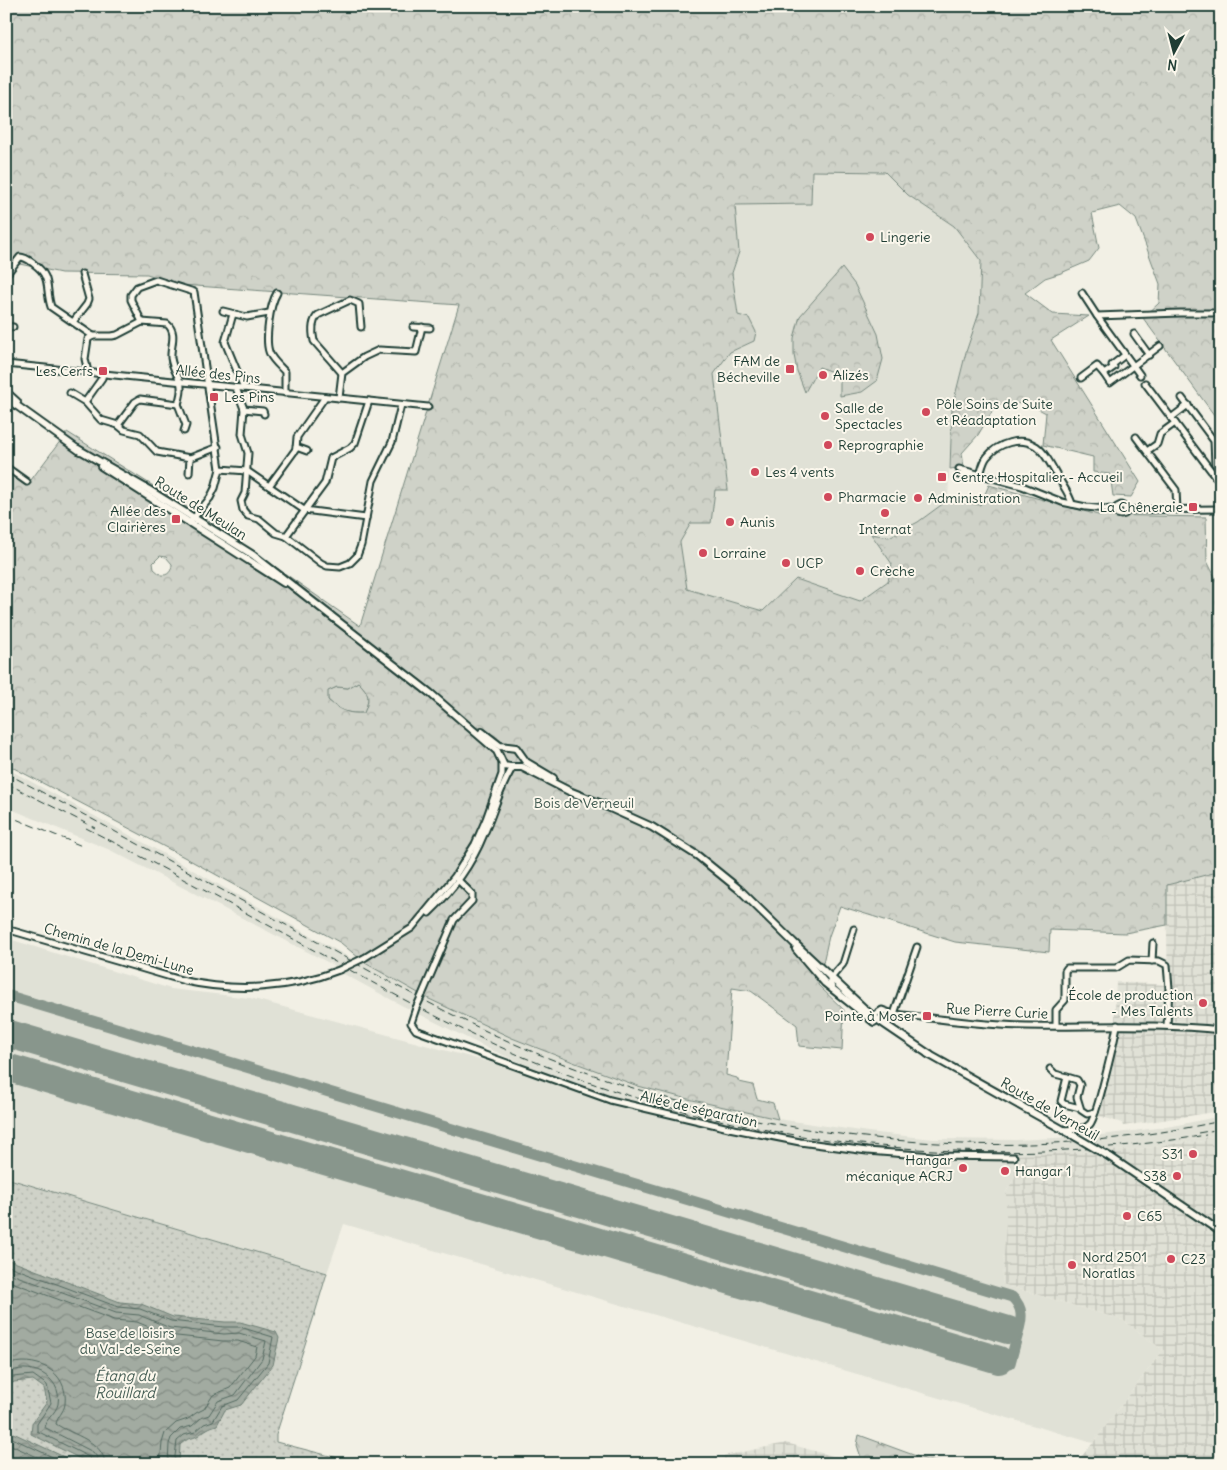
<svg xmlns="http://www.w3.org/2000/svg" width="1227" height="1470" viewBox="0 0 1227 1470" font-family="Delius,sans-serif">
<defs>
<pattern id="industrial-grid" width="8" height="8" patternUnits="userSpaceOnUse" patternTransform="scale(1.25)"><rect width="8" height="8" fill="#e0e1d6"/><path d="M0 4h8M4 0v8" fill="none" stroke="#c0c2b8"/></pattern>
<pattern id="forest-crowns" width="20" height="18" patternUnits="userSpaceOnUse" patternTransform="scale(1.25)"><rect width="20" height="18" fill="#cfd2c8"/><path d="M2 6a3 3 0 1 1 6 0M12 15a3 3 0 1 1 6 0" fill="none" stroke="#b1b5ac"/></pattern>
<pattern id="park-dots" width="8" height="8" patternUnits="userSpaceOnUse" patternTransform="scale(1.25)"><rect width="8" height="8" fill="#cfd2c8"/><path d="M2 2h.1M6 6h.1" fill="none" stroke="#b1b5ac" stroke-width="1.8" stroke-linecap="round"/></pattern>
<pattern id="water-waves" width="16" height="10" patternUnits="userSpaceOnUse" patternTransform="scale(1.25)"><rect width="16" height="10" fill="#a2aba1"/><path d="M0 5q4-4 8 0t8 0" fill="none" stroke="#838c84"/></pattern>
</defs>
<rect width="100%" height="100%" fill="#f2f0e5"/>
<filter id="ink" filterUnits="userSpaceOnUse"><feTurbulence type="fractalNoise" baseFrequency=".02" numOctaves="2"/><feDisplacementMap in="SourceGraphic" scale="10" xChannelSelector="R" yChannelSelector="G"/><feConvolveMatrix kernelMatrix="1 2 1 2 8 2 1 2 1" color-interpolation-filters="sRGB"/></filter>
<g filter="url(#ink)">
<g fill="#e0e1d6">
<polygon points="812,171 885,172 908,195 954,226 981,261 979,313 966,352 952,408 948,500 918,522 888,537 871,535 892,564 888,581 860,601 797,579 763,611 686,589 680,542 691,523 715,490 728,489 714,374 730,352 754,341 749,319 738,315 732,273 739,252 735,205 811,204"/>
<polygon points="6,768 148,845 354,960 337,967 110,850 6,807"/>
<polygon points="6,938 171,989 250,998 511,1068 643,1112 772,1139 827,1148 933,1154 867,1149 800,1140 697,1119 611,1096 562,1080 489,1049 403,1006 342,973 365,963 427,998 512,1038 573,1062 638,1086 688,1099 778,1119 868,1132 933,1139 1016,1140 1093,1136 1173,1126 1221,1116 1221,1135 1205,1137 1205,1141 1180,1143 1131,1150 1016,1156 1015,1177 1006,1192 1006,1220 1002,1284 1123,1320 1163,1350 1093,1443 344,1224 327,1273 6,1178"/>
</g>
<g fill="url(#industrial-grid)">
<polygon points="1221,871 1221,1027 1179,1021 1115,1022 1116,982 1168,985 1166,885"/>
<polygon points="1124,1028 1190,1030 1221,1034 1221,1111 1123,1126 1122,1123 1099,1116 1118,1034"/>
<polygon points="1221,1135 1221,1464 1075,1464 1093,1443 1163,1350 1123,1320 1002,1284 1006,1220 1006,1192 1015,1177 1016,1155 1131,1150 1180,1143 1205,1141 1205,1137"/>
<polygon points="786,1443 850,1461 851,1464 686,1464"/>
</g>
<path fill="#cfd2c8" stroke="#77887e" d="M358,682C370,693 370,699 364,713C348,714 340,711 328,700L327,691L337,687L348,688Z"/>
<g fill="url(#forest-crowns)" stroke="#77887e" fill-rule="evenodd">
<path d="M6,6H1221V417L1217,419L1143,318L1159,303L1160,284L1136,219L1120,206L1092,213L1099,248L1089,261L1061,273L1045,278L1025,293L1053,314L1089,316L1051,340L1140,482L1131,497L1113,496L1110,474L1093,472V457L1043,445L1046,413L1027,403L996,405L978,435L962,453L964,467L950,469L952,408L966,352L979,313L981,261L954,226L908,195L885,172L812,171L811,204L735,205L739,252L732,273L738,315L749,318L756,332L754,341L730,352L714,374L728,490H715L711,523H691L680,542L687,589L763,611L796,579L860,601L888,581L892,564L871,534L889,537L918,522L948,500L980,505L989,485L1098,515L1206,517L1207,561L1221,589V871L1167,885V925L1125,933L1050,930L1049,952L955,942L840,906L829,936L818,985L844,1010L842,1050L799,1046L797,1025L751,991L732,988L726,1075L737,1078L739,1082L753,1085L757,1099L773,1103L778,1119L688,1099L638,1086L573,1062L512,1038L427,998L365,963L341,943L184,857L6,764V469L28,484L67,432L214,524L360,626L459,305L182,285L147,274L61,273L6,261ZM160,556L166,557L172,564C172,571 168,576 161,575L154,569L153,563ZM358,682C370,693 370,699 364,713C348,714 340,711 328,700V691L337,687L348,688Z"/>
<polygon points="842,268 855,285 878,334 883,359 877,381 862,392 840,396 840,375 819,367 805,392 797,371 794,355 794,338 800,316"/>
<polygon points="859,1435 927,1460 947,1464 863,1464 857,1445"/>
</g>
<polygon fill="url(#park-dots)" stroke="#77887e" points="6,1178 327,1273 315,1313 276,1435 276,1442 361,1464 6,1464"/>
<g fill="url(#water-waves)" stroke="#6e7f75">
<path d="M6,1259L120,1302L141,1304L173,1317L225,1322H240L276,1332L279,1338L273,1365L241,1405L225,1410L217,1425C209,1427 205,1430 199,1435C191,1440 188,1437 180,1445L179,1464H91L31,1434L32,1423L47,1402L44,1388L33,1380L14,1382L6,1387Z"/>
<polygon points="9,1431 79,1464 6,1464 6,1433"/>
</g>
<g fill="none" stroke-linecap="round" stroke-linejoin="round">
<g stroke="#536960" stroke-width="1">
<polyline points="6,1265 118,1307 140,1309 171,1321 224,1327 240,1327 273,1337 268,1363 238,1400 222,1406 213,1421 204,1424 195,1432 184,1435 177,1441 174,1464"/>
<polyline points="6,1272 116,1313 139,1315 170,1328 224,1334 239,1333 266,1341 262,1359 235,1395 218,1401 209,1415 201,1418 192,1426 180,1429 171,1438 169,1444 168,1464"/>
<polyline points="6,1280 114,1320 137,1322 168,1335 223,1341 238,1341 257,1347 255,1356 230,1388 213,1395 204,1409 196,1413 188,1419 176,1423 165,1433 162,1443 160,1464"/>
<path d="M6,1365C34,1355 69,1370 65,1404C64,1412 57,1417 56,1424C72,1435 104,1441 105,1464"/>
<path d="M6,1374C28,1360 63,1376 58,1404C56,1413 46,1419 44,1427L93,1452L97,1457L98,1464"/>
<polyline points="6,1381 13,1377 33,1375 47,1385 51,1403 37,1424 37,1431 89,1457 92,1464"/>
<polyline points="6,1437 10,1437 67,1464"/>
<polyline points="6,1443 53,1464"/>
</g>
<g stroke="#88968c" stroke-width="11">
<path d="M6,995L1012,1297C1024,1308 1022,1319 1018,1333L1008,1330"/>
<polyline points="999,1360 1010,1363 1018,1333"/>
</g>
<g stroke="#88968c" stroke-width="28">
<polyline points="6,1033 1008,1330"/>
<polyline points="6,1067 999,1360"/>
</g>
<g stroke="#1f3d34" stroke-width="9">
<g id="minor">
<path d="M6,275L20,257C26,257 30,261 34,264C52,277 45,288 51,307L93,336"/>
<path d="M277,293C270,304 264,342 270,354C273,361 281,367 285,372V393"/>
<polyline points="1082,293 1097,316 1140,375"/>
<polyline points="223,311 247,317 269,313"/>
<polyline points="233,314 225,342 244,388"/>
<polyline points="1097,316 1180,313 1221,313"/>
<polyline points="73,322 87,304 89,299 82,274"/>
<polyline points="142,322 131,300 131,295 137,287 156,280 194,292 220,469 215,488 210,498 192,520"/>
<polyline points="6,326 13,327"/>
<polyline points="413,327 430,328"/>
<polyline points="1134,334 1149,355"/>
<polyline points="6,364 428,407"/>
<path d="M88,372L85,359L88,339L93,336H112L117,335L142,322L167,324C178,333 170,346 171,358C174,378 187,378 178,404L140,399L135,402L118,425"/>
<path d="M342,373L314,341C312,332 312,321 318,315L350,300L359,304L361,327"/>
<polyline points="1104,374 1110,383 1160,346"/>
<polyline points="1081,378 1097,366 1104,374 1114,367 1112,365 1125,355"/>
<polyline points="1145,383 1221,484"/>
<polyline points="236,388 244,409 242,434 248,453 245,493 241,501 243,510 248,516 259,519 276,533 286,536 321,563 327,566 340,567 350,563 357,556 361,545 373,481 392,442 401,405"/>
<polyline points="70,393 85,402 101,420 118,425 124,430 140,434 157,452 190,458 218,447"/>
<polyline points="339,398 342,373 364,357 379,350 416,352 422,327"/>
<polyline points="1182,398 1214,441 1215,464"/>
<polyline points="85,402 102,378 103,374"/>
<polyline points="178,404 186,425 184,431"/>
<polyline points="244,409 263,411 264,414"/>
<polyline points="1171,418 1188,405"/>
<polyline points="1136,437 1176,490 1177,510"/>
<polyline points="296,447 307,451"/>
<polyline points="1147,451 1157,444 1160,434 1175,423"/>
<polyline points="6,467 27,482"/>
<polyline points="220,469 247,471 304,510 366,518"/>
<polyline points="959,469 1022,486 1062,502 1086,507 1116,510 1117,514 1121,515 1125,514 1126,510 1221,509"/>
<polyline points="189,473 190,458"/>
<polyline points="959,475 974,475"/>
<path d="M980,475C982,469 983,462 987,457C998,443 1020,436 1036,446C1046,453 1052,467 1058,477C1063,486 1070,495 1072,504"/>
<polyline points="269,486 296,449 297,437 325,397"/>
<polyline points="1116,510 1117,507 1121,505 1125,507 1126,510"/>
<polyline points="286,536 325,483 331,458 350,448 355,443 369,401"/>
<path d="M429,913C452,891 472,864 484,834C494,812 500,787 513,767"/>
<path d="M6,929C44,940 82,951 120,962C141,968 163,975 185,981C236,992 291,989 339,970"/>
<polyline points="364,958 412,928 455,876 475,844 486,819 502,774 502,764"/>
<polyline points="1152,961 1153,943"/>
<polyline points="832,989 830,979 843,964 854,929"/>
<polyline points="422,995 454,920 472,901 472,894 457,879"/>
<polyline points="416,1008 411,1023 416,1030 421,1032 610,1100 729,1128 800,1142 867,1151 933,1156 1014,1157"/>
<polyline points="894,1014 917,947"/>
<path d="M870,1018L882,1010L893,1014C937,1018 981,1026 1026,1026C1091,1027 1156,1023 1221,1030"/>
<polyline points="875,1021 892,1014"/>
<polyline points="1056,1025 1056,1010 1065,1000 1065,971 1067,968 1116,968 1129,960 1159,961 1167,965 1169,988 1167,1026"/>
<polyline points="1050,1069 1055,1074 1067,1077"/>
<polyline points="1080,1108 1064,1104 1061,1101 1067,1077 1077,1080 1080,1085 1077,1097 1081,1110 1087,1114 1095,1112"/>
<path d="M1064,1130C1072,1129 1084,1131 1090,1124C1097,1116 1115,1038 1117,1025"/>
</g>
</g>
<g stroke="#1f3d34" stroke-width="10">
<g id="major">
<polyline points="6,392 17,402"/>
<polyline points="6,398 80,451"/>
<polyline points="78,449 149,490 253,555 430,693 497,751 504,766 510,767 522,767 569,791 604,805"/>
<polyline points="101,466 284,583"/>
<polyline points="482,732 500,746 516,748 526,762 553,778"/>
<polyline points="601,804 652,827 698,856 740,890 794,943 871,1015 930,1055"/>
<polyline points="796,949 825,983 874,1022"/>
<polyline points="928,1054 1076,1137"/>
<polyline points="1110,1157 1221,1232"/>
</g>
</g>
<use href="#minor" stroke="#fbf7ec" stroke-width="5"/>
<use href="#major" stroke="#fbf7ec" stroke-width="6"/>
<g stroke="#1f3d34" stroke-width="1" stroke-dasharray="8 4" stroke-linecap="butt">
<path d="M6,773C108,827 209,883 310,938C384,979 458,1021 536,1053C749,1140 995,1170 1221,1121"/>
<polyline points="6,783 95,828"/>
<polyline points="6,815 82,846"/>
<path d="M86,828C168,870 248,914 328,958C384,989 440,1020 498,1046C720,1145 967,1174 1206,1135"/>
<polyline points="1198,1133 1221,1129"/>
</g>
<g stroke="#1f3d34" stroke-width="9" stroke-linecap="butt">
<g id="minor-bridge">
<polyline points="339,970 364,958"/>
<polyline points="416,1008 422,995"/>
</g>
</g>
<g stroke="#1f3d34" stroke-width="10" stroke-linecap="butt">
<polyline id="major-bridge" points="1076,1137 1110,1157"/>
</g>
<use href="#minor-bridge" stroke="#fbf7ec" stroke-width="5"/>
<use href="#major-bridge" stroke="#fbf7ec" stroke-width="6"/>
</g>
</g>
<g fill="#d1495b" stroke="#fbf7ec" stroke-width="2">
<circle cx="870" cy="237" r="5"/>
<rect x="785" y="364" width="10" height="10" rx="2.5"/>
<rect x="98" y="366" width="10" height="10" rx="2.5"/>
<circle cx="823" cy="375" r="5"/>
<rect x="209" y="392" width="10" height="10" rx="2.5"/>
<circle cx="926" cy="412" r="5"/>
<circle cx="825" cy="416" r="5"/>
<circle cx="828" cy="445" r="5"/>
<circle cx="755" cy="472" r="5"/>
<rect x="937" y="472" width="10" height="10" rx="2.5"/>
<circle cx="828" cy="497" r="5"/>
<circle cx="918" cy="498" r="5"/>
<rect x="1188" y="502" width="10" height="10" rx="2.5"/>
<circle cx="885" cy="513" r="5"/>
<rect x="171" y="514" width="10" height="10" rx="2.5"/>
<circle cx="730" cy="522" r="5"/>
<circle cx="703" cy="553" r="5"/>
<circle cx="786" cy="563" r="5"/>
<circle cx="860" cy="571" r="5"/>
<circle cx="1203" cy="1003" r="5"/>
<rect x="922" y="1011" width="10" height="10" rx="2.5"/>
<circle cx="1193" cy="1154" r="5"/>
<circle cx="963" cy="1168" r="5"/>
<circle cx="1005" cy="1171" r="5"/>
<circle cx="1177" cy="1176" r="5"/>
<circle cx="1127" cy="1216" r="5"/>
<circle cx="1171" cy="1259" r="5"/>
<circle cx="1072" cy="1265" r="5"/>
</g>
<g text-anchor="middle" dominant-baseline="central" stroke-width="4" stroke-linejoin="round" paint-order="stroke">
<g font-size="14" fill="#1f3d34" stroke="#fbf7ec" text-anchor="start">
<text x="880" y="237">Lingerie</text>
<text x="780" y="361" text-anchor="end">FAM de<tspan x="780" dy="16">Bécheville</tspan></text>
<text x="93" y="371" text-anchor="end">Les Cerfs</text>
<text x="833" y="375">Alizés</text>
<text x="224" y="397">Les Pins</text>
<text x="936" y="404">Pôle Soins de Suite<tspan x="936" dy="16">et Réadaptation</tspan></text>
<text x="835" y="408">Salle de<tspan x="835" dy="16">Spectacles</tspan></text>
<text x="838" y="445">Reprographie</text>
<text x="765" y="472">Les 4 vents</text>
<text x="952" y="477">Centre Hospitalier - Accueil</text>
<text x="838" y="497">Pharmacie</text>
<text x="928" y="498">Administration</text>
<text x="1183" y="507" text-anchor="end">La Chêneraie</text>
<text x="166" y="511" text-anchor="end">Allée des<tspan x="166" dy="16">Clairières</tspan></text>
<text x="740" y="522">Aunis</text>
<text x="885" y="529" text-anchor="middle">Internat</text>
<text x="713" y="553">Lorraine</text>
<text x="796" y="563">UCP</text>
<text x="870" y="571">Crèche</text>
<text x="1193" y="995" text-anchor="end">École de production<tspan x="1193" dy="16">- Mes Talents</tspan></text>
<text x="917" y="1016" text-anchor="end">Pointe à Moser</text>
<text x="1183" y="1154" text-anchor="end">S31</text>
<text x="953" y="1160" text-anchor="end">Hangar<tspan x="953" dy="16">mécanique ACRJ</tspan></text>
<text x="1015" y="1171">Hangar 1</text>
<text x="1167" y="1176" text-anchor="end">S38</text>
<text x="1137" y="1216">C65</text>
<text x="1082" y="1257">Nord 2501<tspan x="1082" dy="16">Noratlas</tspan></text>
<text x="1181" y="1259">C23</text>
</g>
<g font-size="14" fill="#1f3d34" stroke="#fbf7ec">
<text transform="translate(218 374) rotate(6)">Allée des Pins</text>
<text transform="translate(201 508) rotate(32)">Route de Meulan</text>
<text transform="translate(119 949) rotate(16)">Chemin de la Demi-Lune</text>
<text transform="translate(997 1011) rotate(3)">Rue Pierre Curie</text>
<text transform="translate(699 1109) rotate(13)">Allée de séparation</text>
<text transform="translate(1050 1109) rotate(30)">Route de Verneuil</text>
</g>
<g font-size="14" fill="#425b52" stroke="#fbf7ec">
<text x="584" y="803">Bois de Verneuil</text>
<text x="130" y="1333">Base de loisirs<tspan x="130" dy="16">du Val-de-Seine</tspan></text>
</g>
<g font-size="15" font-style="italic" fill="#465e55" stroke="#fbf7ec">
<text x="125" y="1375">Étang du<tspan x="125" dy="17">Rouillard</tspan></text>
</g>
</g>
<rect width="1227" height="1470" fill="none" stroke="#fbf7ec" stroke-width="25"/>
<rect x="12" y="12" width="1202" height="1445" fill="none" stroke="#1f3d34" stroke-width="2" filter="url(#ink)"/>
<g transform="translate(1174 52) rotate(187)" stroke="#fbf7ec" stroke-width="4" paint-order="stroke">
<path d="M0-4L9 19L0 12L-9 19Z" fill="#1f3d34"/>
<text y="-8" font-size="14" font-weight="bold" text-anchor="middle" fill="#1f3d34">N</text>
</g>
</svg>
